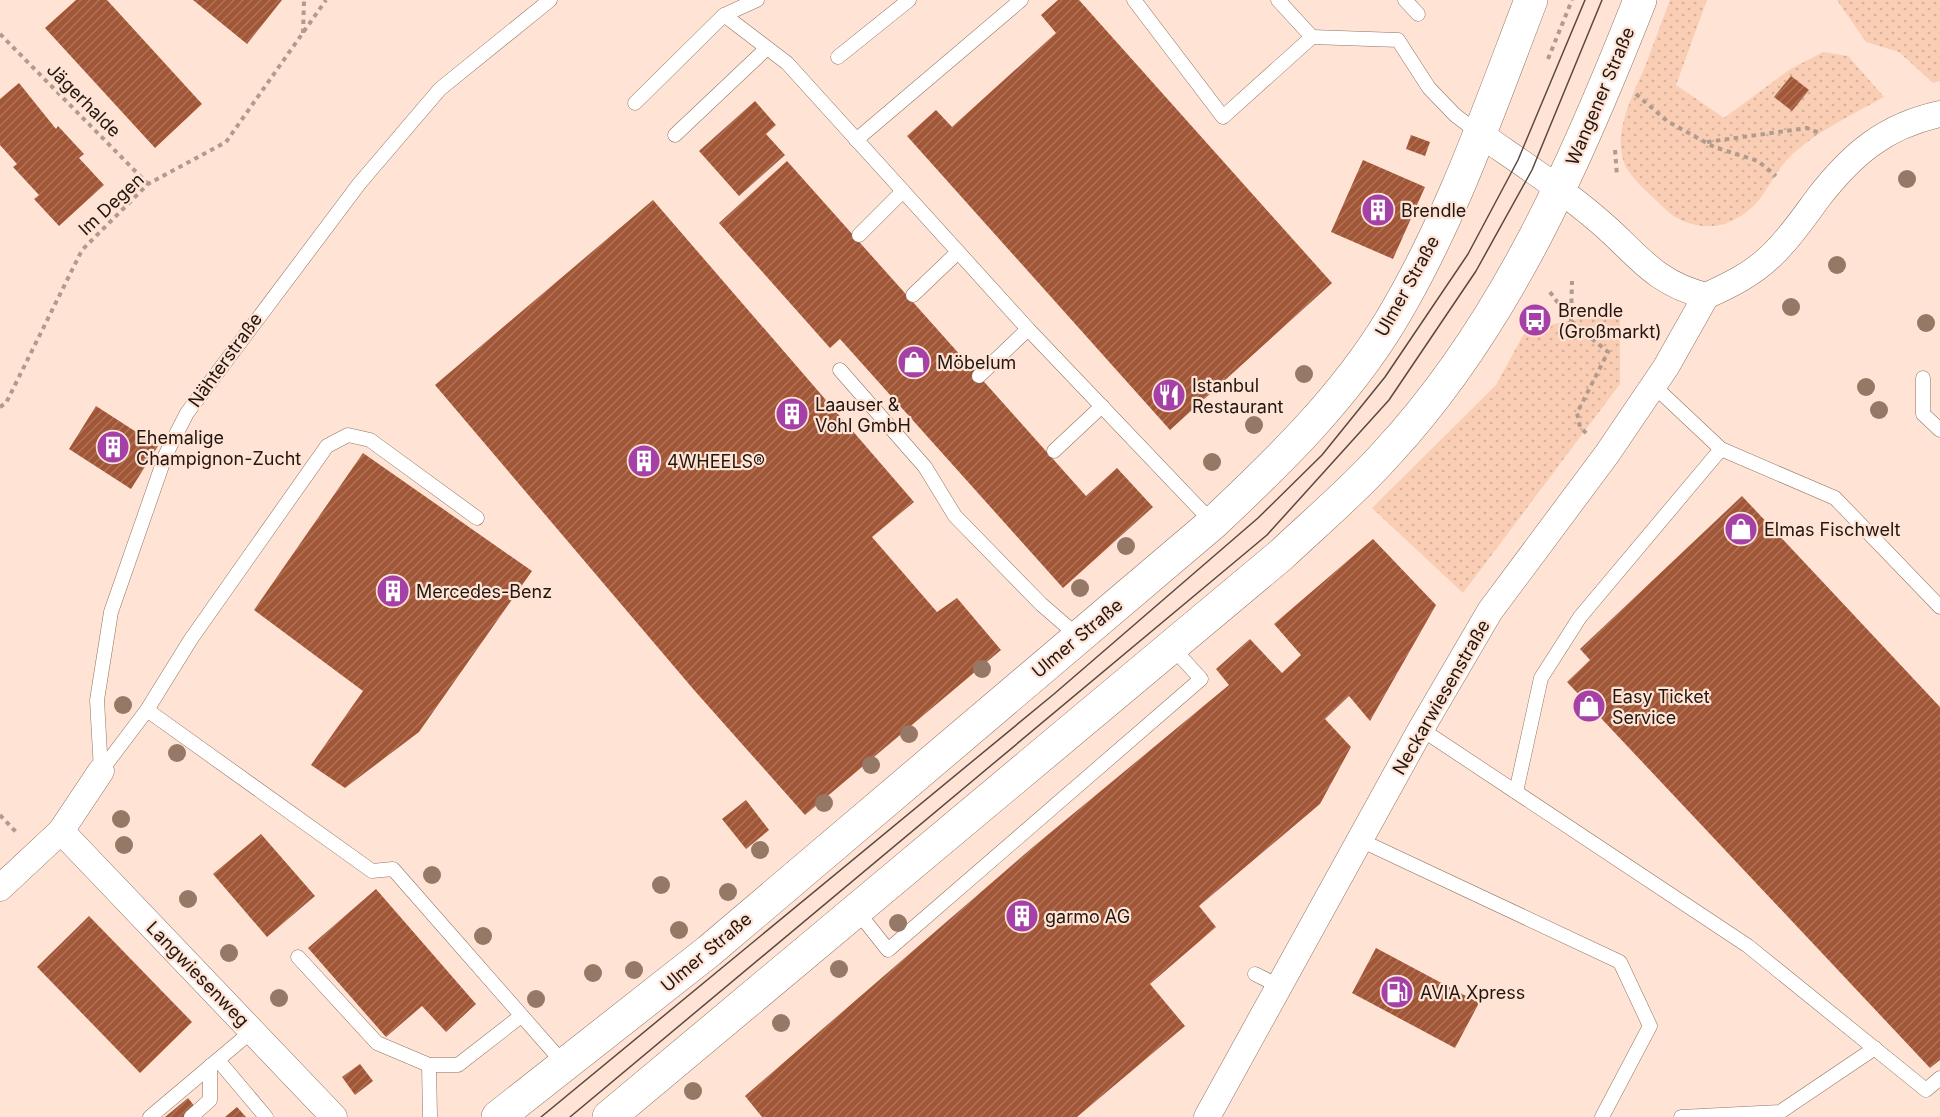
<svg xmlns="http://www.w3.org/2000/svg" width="1940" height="1117" viewBox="0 0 1940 1117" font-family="Inter,sans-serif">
<defs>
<pattern id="grass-dots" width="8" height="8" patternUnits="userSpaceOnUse" patternTransform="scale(1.5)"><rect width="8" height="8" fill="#f9ceb4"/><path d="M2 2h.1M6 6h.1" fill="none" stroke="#d5b09a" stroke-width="1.8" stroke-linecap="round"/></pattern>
<pattern id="building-hatch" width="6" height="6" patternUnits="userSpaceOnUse" patternTransform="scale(1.5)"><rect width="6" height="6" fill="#a25636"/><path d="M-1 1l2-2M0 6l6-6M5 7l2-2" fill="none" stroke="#aa745d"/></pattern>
</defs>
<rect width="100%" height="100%" fill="#ffe4d5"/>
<g fill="url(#grass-dots)">
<path d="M1670,0H1707L1676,85L1724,118L1789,70L1823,52L1848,56L1884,97C1854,114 1821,129 1795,152C1767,176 1768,207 1727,223C1707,231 1679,224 1664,208C1653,197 1638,185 1629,172C1607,140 1634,94 1646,64C1654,43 1662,21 1670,0Z"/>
<polygon points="1837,0 1940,0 1940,81 1933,83 1899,52 1866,42"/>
<polygon points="1620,310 1620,384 1463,593 1372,508 1496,385 1526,330"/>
</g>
<g fill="url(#building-hatch)">
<polygon points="76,0 107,0 202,104 155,148 45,28"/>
<polygon points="193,0 282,0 247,44"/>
<polygon points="1058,0 1079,0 1332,283 1170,430 907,136 936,110 952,127 1056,33 1041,15"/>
<polygon points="1791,76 1809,90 1792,111 1774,97"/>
<polygon points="19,83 56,129 58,126 84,154 79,158 104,185 59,226 34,199 39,195 13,167 17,164 0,145 0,99"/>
<polygon points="755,101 776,125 766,134 785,155 739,196 699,151"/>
<polygon points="1411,135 1430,142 1425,156 1406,149"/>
<polygon points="1363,160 1425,187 1393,259 1331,232"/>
<polygon points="787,161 1086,496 1117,468 1153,507 1063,588 840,339 830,348 719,223"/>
<polygon points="653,200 914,502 872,537 937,612 957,598 1001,650 805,815 694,690 435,385"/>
<polygon points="96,406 158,446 131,489 69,449"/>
<polygon points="363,453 532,571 419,732 345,788 311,765 363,691 254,610"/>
<polygon points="1742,496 1940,707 1940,1060 1930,1068 1567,682 1590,660 1580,649"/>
<polygon points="1373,539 1436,605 1370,721 1349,696 1325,719 1351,747 1320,804 1199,906 1216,927 1150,984 1185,1026 1077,1117 762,1117 745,1096 1033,847 1229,685 1216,669 1250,639 1282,673 1301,655 1274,624"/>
<polygon points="746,800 769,830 746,849 722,819"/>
<polygon points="261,834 315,896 267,937 213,874"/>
<polygon points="376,889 476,1004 446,1032 422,1006 386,1037 308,948"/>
<polygon points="89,916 192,1022 140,1073 37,967"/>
<polygon points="1376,948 1479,1003 1455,1048 1352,993"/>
<polygon points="360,1064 373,1081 355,1095 342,1077"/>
<polygon points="188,1098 203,1117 165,1117"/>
<polygon points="237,1107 246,1117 225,1117"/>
</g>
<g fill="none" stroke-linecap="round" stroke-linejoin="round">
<g stroke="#907361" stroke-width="15">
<g id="lane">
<polyline points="1134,0 1223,117 1312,37 1398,40 1429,88 1455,115 1480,134"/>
<polyline points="1278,0 1312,37"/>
<polyline points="1405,0 1418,14"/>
<polyline points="724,15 757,0"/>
<polyline points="838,57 909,0"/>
<polyline points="635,103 724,15 787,63 1028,329 1213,523"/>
<polyline points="675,135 767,48"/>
<polyline points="856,140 1021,0"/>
<polyline points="859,235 903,191"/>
<polyline points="913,295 958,252"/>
<polyline points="840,370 925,467 955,516 1041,604 1079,637"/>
<polyline points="979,376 1028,329"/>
<polyline points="1923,378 1923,414 1940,430"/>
<polyline points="1653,385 1721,449 1835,498 1940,607"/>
<polyline points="1054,451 1102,406"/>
<polyline points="147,710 372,871 393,869 565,1065"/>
<polyline points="1421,729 1748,946 1926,1090 1940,1078"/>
<polyline points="101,771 97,700 111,612 166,454 187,413 359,184 440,89 550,0"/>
<polyline points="101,771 147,710 191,639 327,446 348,435 370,440 477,518"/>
<polyline points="1516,792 1541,678 1580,617 1721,449"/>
<polyline points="1360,840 1620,962 1650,1026 1602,1117"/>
<polyline points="857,911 888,950 1201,679 1172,647"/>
<polyline points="298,957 377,1043 429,1065 458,1065 521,1016"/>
<polyline points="1255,974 1279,986"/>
<polyline points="218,1060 266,1117"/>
<polyline points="429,1065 430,1117"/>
<polyline points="150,1117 252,1031"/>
<polyline points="191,1117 210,1100 210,1066"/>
<polyline points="1681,1117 1780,1112 1875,1048"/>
</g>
</g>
<g stroke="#907361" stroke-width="27">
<g id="street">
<path d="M1480,134C1520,162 1562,189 1599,221C1638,254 1652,282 1706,296C1730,285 1753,274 1772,255C1790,238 1804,217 1818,198C1852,154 1885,126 1940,114"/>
<polyline points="61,831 334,1117"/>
<polyline points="0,888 61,831 101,771"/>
<polyline points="1207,1117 1421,729 1490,611 1607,454 1666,367 1706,296"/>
</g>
</g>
<g stroke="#907361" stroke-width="34">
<g id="secondary">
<path d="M498,1117L709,951L1213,523C1278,462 1343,399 1390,322C1451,221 1489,109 1531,0"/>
<path d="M609,1117L1281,555C1316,522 1354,490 1386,454C1505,326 1577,160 1640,0"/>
</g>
</g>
<g stroke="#b09b8f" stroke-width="4" stroke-dasharray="4.5 4.5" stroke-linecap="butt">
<polyline points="303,33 304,0"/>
<polyline points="0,34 148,184"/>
<polyline points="1548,59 1572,0"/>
<polyline points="1636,94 1667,121 1714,147 1758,161 1776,176"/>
<polyline points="1707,142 1807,128 1819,133"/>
<polyline points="1615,150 1617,176"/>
<polyline points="1550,292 1571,321 1608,352 1577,413 1580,427 1587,434"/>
<polyline points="1571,321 1572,281"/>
<polyline points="0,407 6,403 82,250 148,184 226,142 326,0"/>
<polyline points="0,815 17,833"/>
</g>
<use href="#lane" stroke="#fff" stroke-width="14"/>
<use href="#street" stroke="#fff" stroke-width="26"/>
<use href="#secondary" stroke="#fff" stroke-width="33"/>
<g stroke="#594941" stroke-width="1.5">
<polyline points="541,1117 1054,694 1258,518 1322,455 1385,377 1468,254 1518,160 1585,0"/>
<polyline points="570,1117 1267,535 1389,400 1476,271 1532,170 1602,0"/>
</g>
</g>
<g fill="#957866">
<circle cx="1907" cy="179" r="9"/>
<circle cx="1837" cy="265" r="9"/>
<circle cx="1791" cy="307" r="9"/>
<circle cx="1926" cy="323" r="9"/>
<circle cx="1304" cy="374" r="9"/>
<circle cx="1866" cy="387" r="9"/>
<circle cx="1879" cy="410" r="9"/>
<circle cx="1254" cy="425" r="9"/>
<circle cx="1212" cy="462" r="9"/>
<circle cx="1126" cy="546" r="9"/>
<circle cx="1080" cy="588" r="9"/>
<circle cx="982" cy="669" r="9"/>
<circle cx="123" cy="705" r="9"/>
<circle cx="909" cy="734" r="9"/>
<circle cx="177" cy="753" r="9"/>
<circle cx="871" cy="765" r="9"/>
<circle cx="824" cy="803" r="9"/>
<circle cx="121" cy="819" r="9"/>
<circle cx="124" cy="845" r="9"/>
<circle cx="760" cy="850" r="9"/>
<circle cx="432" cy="875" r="9"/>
<circle cx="661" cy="885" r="9"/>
<circle cx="728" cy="892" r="9"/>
<circle cx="188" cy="899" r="9"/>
<circle cx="898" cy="923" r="9"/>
<circle cx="679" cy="930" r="9"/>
<circle cx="483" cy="936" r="9"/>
<circle cx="229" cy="953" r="9"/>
<circle cx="839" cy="969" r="9"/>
<circle cx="634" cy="970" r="9"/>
<circle cx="593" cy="973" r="9"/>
<circle cx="279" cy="998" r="9"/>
<circle cx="536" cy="999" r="9"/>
<circle cx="781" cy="1023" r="9"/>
<circle cx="693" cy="1091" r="9"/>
</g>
<defs>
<g id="building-disc" transform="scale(1.725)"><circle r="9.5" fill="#a440a6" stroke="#ffe4d5"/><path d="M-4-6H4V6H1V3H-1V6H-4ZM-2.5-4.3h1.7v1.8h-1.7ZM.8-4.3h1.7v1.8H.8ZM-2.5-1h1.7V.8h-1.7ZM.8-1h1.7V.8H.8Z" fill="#fff"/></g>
<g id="bus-disc" transform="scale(1.725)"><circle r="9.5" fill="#a440a6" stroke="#ffe4d5"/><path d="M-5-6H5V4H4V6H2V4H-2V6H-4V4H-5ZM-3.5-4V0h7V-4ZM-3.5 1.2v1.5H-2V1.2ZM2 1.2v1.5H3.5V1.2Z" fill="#fff"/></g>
<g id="shop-disc" transform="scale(1.725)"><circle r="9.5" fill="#a440a6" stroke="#ffe4d5"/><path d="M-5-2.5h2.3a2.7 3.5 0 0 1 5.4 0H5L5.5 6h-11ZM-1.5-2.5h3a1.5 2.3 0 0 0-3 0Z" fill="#fff"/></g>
<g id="restaurant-disc" transform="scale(1.725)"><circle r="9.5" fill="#a440a6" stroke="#ffe4d5"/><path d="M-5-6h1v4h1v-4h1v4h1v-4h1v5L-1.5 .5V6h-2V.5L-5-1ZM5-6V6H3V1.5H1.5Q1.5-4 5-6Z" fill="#fff"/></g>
<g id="fuel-disc" transform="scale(1.725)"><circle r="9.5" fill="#a440a6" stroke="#ffe4d5"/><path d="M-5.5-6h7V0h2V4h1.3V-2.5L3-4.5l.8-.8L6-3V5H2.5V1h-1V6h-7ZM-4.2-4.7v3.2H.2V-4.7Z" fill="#fff"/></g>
</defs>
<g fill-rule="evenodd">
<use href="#building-disc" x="1378" y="210"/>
<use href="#bus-disc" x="1535" y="320"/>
<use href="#shop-disc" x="914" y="362"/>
<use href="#restaurant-disc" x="1169" y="395"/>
<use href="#building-disc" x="792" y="414"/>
<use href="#building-disc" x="113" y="447"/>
<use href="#building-disc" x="644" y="461"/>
<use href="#shop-disc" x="1741" y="529"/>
<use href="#building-disc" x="393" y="591"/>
<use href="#shop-disc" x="1589" y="706"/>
<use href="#building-disc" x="1022" y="916"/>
<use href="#fuel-disc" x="1397" y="992"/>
</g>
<g text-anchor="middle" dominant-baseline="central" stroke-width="4.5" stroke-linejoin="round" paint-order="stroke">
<g font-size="18" fill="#221610" stroke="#ffe4d5">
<text transform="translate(1600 96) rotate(-67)">Wangener Straße</text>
<text transform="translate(84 100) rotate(45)">Jägerhalde</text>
<text transform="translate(111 204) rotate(-43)">Im Degen</text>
<text transform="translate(1407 286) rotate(-61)">Ulmer Straße</text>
<text transform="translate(225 360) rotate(-54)">Nähterstraße</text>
<text transform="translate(1077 638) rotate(-40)">Ulmer Straße</text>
<text transform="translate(1441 697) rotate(-60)">Neckarwiesenstraße</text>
<text transform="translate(706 952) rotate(-40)">Ulmer Straße</text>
<text transform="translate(198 974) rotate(46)">Langwiesenweg</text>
</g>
<g font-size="18" fill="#221610" stroke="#ffe4d5" text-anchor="start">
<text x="1401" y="210">Brendle</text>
<text x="1558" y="310">Brendle<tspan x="1558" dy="21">(Großmarkt)</tspan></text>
<text x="937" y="362">Möbelum</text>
<text x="1192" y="385">Istanbul<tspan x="1192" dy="21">Restaurant</tspan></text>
<text x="815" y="404">Laauser &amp;<tspan x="815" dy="21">Vohl GmbH</tspan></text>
<text x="136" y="437">Ehemalige<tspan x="136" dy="21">Champignon-Zucht</tspan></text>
<text x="667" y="461">4WHEELS®</text>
<text x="1764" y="529">Elmas Fischwelt</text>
<text x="416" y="591">Mercedes-Benz</text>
<text x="1612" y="696">Easy Ticket<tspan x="1612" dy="21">Service</tspan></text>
<text x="1045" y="916">garmo AG</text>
<text x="1420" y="992">AVIA Xpress</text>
</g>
</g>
</svg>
